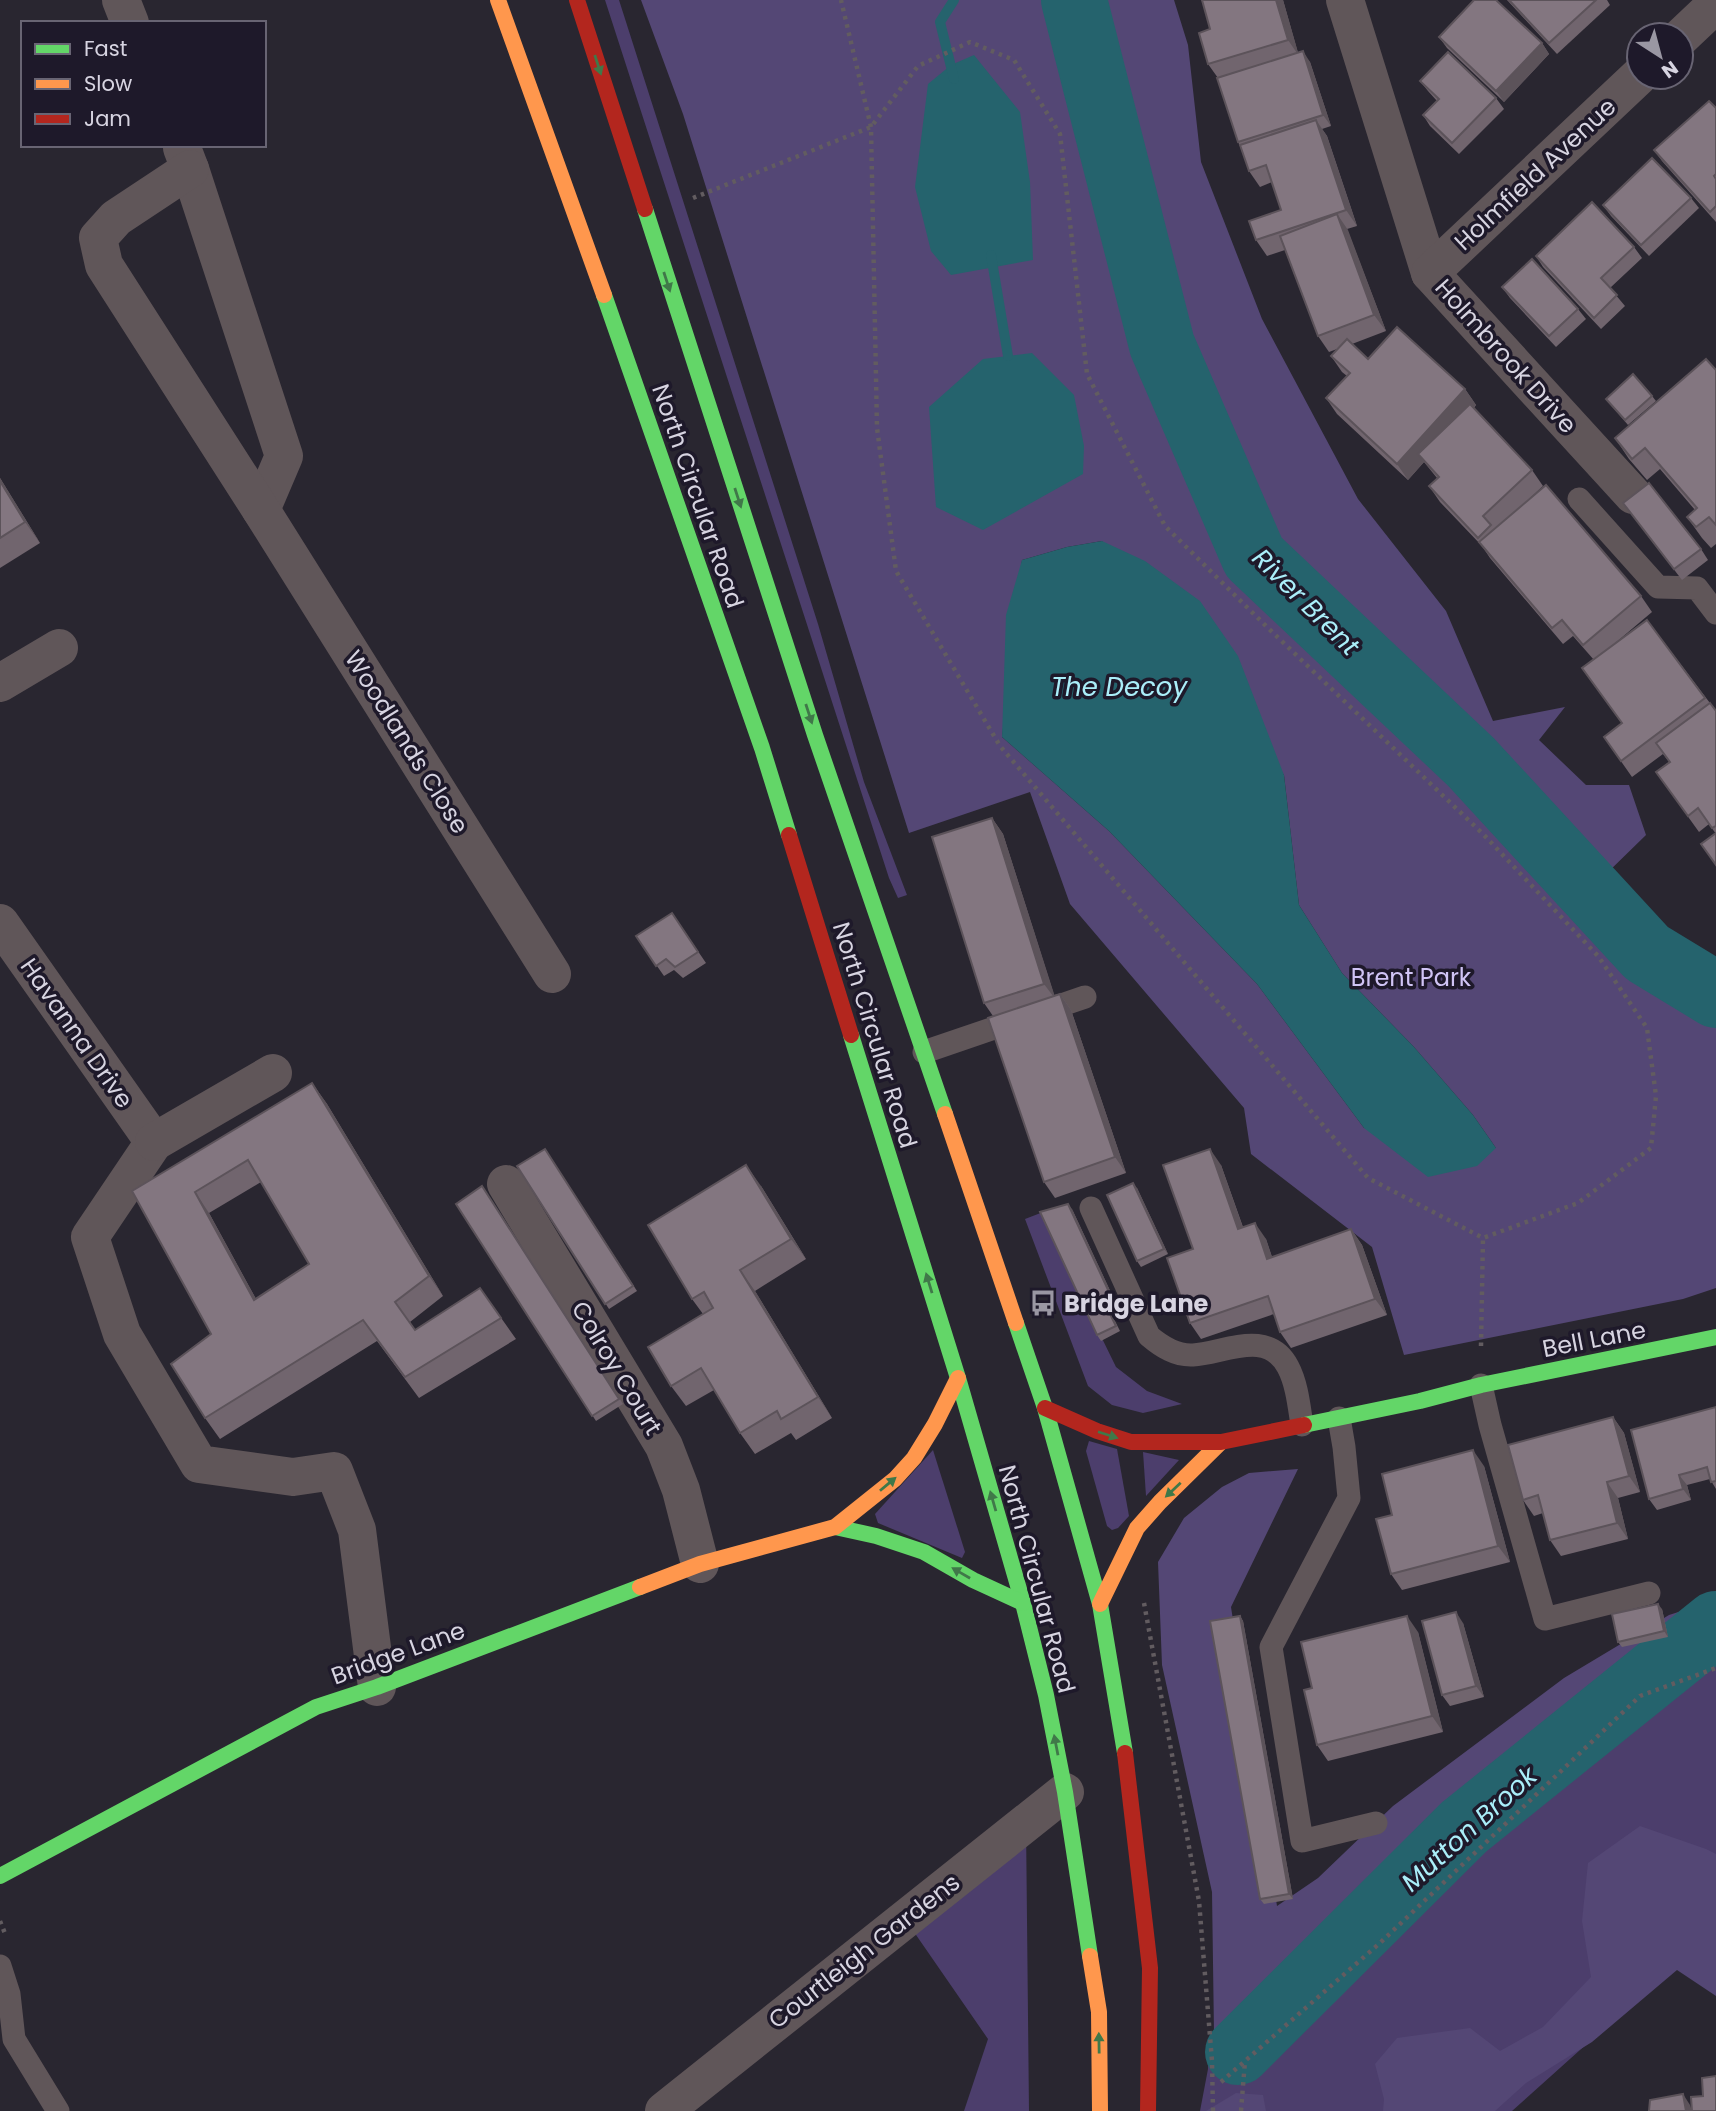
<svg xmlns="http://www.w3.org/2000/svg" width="1716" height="2111" viewBox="0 0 1716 2111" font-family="Poppins,sans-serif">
<rect width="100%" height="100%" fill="#292630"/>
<g fill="#4c3e6c">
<polygon points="605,0 619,0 753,420 818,624 864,782 907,895 898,898 889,878"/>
<polygon points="1051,1209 1072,1277 1116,1367 1147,1391 1182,1404 1143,1413 1112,1405 1088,1386 1025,1219"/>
<polygon points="1089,1441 1117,1449 1129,1516 1118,1528 1112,1530 1107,1526 1086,1451"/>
<polygon points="933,1450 965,1552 962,1558 878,1523 875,1514"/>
<polygon points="1143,1452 1179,1460 1146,1496"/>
<polygon points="1716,1606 1716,1928 1512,2111 1200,2111 1208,2069 1208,2046 1213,2041 1214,2034"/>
<polygon points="1026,1823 1029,2111 964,2111 988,2039 905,1919"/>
</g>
<g fill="#544775" fill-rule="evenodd">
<path d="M641,0H1174L1188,45L1201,162L1262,319L1358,499L1446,611L1493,721L1565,707L1539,740L1586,785H1629L1646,835L1604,876L1630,929L1716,993V1288L1683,1299L1404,1355L1372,1247L1251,1154L1244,1108L1070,904L1030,792L909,833L683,114ZM1102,541L1284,775L1299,905L1342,973L1414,1047L1473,1115L1496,1148L1364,1128L1257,984L1109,831L1002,737L1022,560L1067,547Z"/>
<polygon points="1298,1469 1231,1607 1277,1906 1318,1878 1393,1806 1564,1678 1669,1615 1716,1600 1716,1649 1674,1662 1565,1737 1474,1857 1391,1925 1312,1954 1214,2034 1212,1892 1162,1665 1158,1562 1184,1518 1222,1487 1249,1473"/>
<polygon points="1640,1826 1706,1849 1716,1854 1716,1996 1677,1970 1592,2042 1526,2083 1495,2111 1383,2111 1384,2099 1375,2064 1397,2038 1470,2028 1500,2051 1543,2027 1591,1977 1582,1921 1588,1863"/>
<polygon points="1236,2093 1263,2095 1266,2111 1206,2111"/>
</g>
<g fill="#25636d">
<polygon points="974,55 1020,112 1030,182 1033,260 951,275 931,251 915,187 928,84 951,65"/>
<polygon points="1032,353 1074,395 1084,446 1083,474 983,530 936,507 929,407 983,359"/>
<polygon points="1102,541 1145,561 1200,601 1238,656 1284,775 1299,905 1342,973 1414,1047 1473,1115 1496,1148 1477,1166 1428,1177 1364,1128 1257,984 1109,831 1002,737 1006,615 1022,560 1067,547"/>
</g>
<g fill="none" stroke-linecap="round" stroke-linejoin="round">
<g stroke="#25636d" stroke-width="10">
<polyline points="954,79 940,22 954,0"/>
<polyline points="991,255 1008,356"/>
</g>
<g stroke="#25636d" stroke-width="66">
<polyline points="1074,0 1162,345 1254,557 1471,762 1647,953 1716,995"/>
<polyline points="1238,2052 1464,1827 1716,1624"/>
</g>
<g stroke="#625c60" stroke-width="4.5" stroke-dasharray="3.5 5" stroke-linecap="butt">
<polyline points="693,198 871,127 918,66 970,42 1014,60 1060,134 1087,374 1165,526 1267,627 1483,834 1598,956 1647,1028 1656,1096 1651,1148 1578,1203 1483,1238 1368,1178 1000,746 896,571 877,428 871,127 841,0"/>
<polyline points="1481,1346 1483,1238"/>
<polyline points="1144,1603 1199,1901 1212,2061 1213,2111"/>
<polyline points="0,1921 6,1936"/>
<polyline points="1221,2082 1380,1943 1640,1696 1716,1668"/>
<polyline points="1241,2111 1245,2061"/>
</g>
<g stroke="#605659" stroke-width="23">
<polyline points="1579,499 1658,587 1697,588 1716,613"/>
<polyline points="924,1052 1085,997"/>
<path d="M1091,1208L1149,1336C1162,1347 1176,1356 1193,1355C1224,1353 1268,1328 1288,1367C1297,1384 1299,1406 1302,1425"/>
<polyline points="1481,1385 1490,1425 1545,1619 1649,1593"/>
<polyline points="1339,1418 1344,1447 1349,1498 1271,1647 1302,1841 1376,1823"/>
<polyline points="0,1966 9,1994 14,2039 58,2111"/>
</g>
<g stroke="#605659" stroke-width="38">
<polyline points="121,0 130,23"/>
<polyline points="1345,0 1430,273 1633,495"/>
<polyline points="1681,37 1716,4"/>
<polyline points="182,148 190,169 284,456 261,510"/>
<polyline points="190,169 116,218 98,238 104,265 261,510 552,974"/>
<polyline points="1430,273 1639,76"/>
<polyline points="0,683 59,648"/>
<polyline points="0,923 154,1142 90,1237 122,1334 199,1464 293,1477 334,1471 357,1530 377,1687"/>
<polyline points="154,1142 273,1073"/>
<polyline points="506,1184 664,1446 681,1490 700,1564"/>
<polyline points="664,2111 1065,1792"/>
</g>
<g stroke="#63d668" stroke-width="16">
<polyline points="645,209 815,735 945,1114"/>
<polyline points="604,295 762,748 789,835"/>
<polyline points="851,1035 958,1378 1023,1603 1046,1695 1065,1792 1090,1956"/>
<polyline points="1016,1323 1045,1408 1100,1604 1125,1753"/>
<polyline points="1304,1425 1420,1401 1481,1385 1716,1337"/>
<polyline points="835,1527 876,1536 924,1552 973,1580 1023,1603"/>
<polyline points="0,1876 316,1707 377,1687 640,1587"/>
</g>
<g stroke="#ff974d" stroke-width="16">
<polyline points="498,0 604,295"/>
<polyline points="945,1114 1016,1323"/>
<polyline points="640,1587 700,1564 835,1527 895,1479 914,1458 935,1424 958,1378"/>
<polyline points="1100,1604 1137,1528 1160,1502 1221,1442"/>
<polyline points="1090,1956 1099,2012 1100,2111"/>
</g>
<g stroke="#b3261e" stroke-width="16">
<polyline points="577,0 645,209"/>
<polyline points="789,835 851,1035"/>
<polyline points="1045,1408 1097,1431 1131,1442 1221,1442 1304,1425"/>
<polyline points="1125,1753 1150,1968 1148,2111"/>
</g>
</g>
<g fill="#71656e" fill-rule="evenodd">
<polygon points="1283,0 1298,53 1310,62 1331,126 1322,129 1327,136 1357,226 1347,229 1386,331 1352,344 1368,359 1465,389 1476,405 1474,408 1532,470 1543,486 1528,500 1641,596 1652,612 1607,650 1647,620 1716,711 1716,866 1716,834 1709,824 1699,832 1656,772 1669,762 1663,754 1632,777 1604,737 1622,723 1582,668 1594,660 1573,636 1563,644 1490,558 1482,546 1440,502 1429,486 1437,478 1424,462 1408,480 1337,414 1326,398 1347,376 1342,372 1331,356 1337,349 1329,352 1318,336 1285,250 1267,256 1256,240 1281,210 1272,182 1260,187 1249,171 1240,146 1238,142 1218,78 1208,64 1210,29"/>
<polygon points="1507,0 1607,0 1610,5 1557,54"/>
<polygon points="1439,37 1542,43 1549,54 1504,102 1447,48"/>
<polygon points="1420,81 1496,98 1504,109 1459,154 1430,126 1423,115 1437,101 1428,91"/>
<polygon points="1716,108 1716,222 1662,161 1654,150"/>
<polygon points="1691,198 1699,208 1649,256 1611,216 1603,205"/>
<polygon points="1634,247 1642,258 1610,288 1625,306 1601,329 1543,267 1536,256"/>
<polygon points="1502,287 1578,309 1586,319 1556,347 1510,298"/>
<polygon points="1716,370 1716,544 1711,548 1702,538 1687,517 1695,510 1660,469 1647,480 1629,459 1615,438"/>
<polygon points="1652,396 1656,401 1628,425 1606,399"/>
<polygon points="0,478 40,543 0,568"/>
<polygon points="1623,503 1701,549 1708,560 1682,580"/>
<polygon points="992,818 1003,834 1054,995 1060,994 1071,1010 1126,1173 1055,1198 1044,1182 993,1016 984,1003"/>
<polygon points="672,913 706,963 683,978 674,970 664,976 636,936"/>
<path d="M312,1083L327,1104L443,1296L410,1322L415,1330L480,1288L516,1339L419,1398L377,1341L220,1439L205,1418L211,1334L132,1191ZM261,1182L309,1264L256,1299L209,1213Z"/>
<polygon points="545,1149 637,1291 609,1309 517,1166"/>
<polygon points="1221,1165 1243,1227 1266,1239 1272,1257 1351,1229 1362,1245 1387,1315 1291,1348 1280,1332 1274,1314 1201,1339 1190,1323 1193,1249"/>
<polygon points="482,1186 623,1404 596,1421 456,1204"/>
<polygon points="761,1186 806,1259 755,1291 832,1418 796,1440 791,1433 755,1454 740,1433 714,1390 686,1406 671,1386 703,1314 692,1299"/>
<polygon points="1137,1188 1168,1254 1141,1267 1137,1261"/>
<polygon points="1072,1209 1120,1312 1112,1315 1120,1331 1101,1341 1097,1335"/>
<polygon points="1716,1407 1716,1489 1710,1479 1687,1485 1691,1500 1657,1510 1649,1499"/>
<polygon points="1613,1417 1624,1433 1640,1492 1618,1498 1628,1539 1561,1556 1550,1540 1543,1513 1534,1516 1523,1500"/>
<polygon points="1484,1466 1510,1562 1402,1590 1391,1574 1392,1515"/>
<polygon points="1662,1609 1668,1637 1622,1647 1618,1642"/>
<polygon points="1240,1616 1243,1621 1293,1899 1264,1904 1260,1899"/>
<polygon points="1463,1623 1484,1697 1450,1706 1442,1695"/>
<polygon points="1418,1632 1443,1732 1328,1761 1317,1745 1312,1688"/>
</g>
<g fill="#5c535a">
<polygon points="1276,0 1283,0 1299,56 1288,40"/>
<polygon points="1542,43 1549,54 1504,102 1496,91"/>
<polygon points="1303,51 1310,62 1331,126 1323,115"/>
<polygon points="1316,120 1327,136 1357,226 1346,210"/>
<polygon points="1337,214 1348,230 1386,331 1374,315"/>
<polygon points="1465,389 1476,405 1425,461 1418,454 1424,462 1408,480 1397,464"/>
<polygon points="0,478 40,543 25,522 0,481"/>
<polygon points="992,818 1003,834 1056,1000 1044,984"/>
<polygon points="1060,994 1071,1010 1126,1173 1115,1157"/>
<polygon points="312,1083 327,1104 443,1296 429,1276"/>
<polygon points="1210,1149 1221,1165 1249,1245 1238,1229"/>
<polygon points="746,1165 761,1186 806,1259 791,1239"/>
<polygon points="1133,1183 1137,1188 1168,1254 1164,1249"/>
<polygon points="195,1192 209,1213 268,1321 254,1300"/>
<polygon points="1068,1204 1072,1209 1120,1312 1116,1307"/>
<polygon points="1255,1223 1266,1239 1278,1275 1267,1259"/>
<polygon points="1351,1229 1362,1245 1387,1315 1375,1299"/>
<polygon points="740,1270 755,1291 832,1418 818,1397"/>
<polygon points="1613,1417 1624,1433 1640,1492 1629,1476"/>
<polygon points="1473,1450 1484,1466 1510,1562 1498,1546"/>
<polygon points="1679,1475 1687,1485 1691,1500 1683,1489"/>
<polygon points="1607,1482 1618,1498 1628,1539 1617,1523"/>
<polygon points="1658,1604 1662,1609 1668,1637 1664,1631"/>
<polygon points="1456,1612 1463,1623 1484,1697 1476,1686"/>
<polygon points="1240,1616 1243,1621 1293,1899 1289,1894"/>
<polygon points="1407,1616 1418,1632 1443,1732 1432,1716"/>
<polygon points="1683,2094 1690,2105 1692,2111 1686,2111"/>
</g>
<g fill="#837680" stroke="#5c535a" stroke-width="2" fill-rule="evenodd">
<polygon points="1202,0 1276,0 1288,40 1208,64 1199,33 1210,29"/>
<polygon points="1474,0 1496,0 1542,43 1496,91 1439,37"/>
<polygon points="1509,0 1596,0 1549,43"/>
<polygon points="1303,51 1323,115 1238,142 1217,78"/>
<polygon points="1448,52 1496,98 1452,143 1423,115 1439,99 1420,81"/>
<polygon points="1709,101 1716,108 1716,174 1714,176 1716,179 1716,206 1710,212 1654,150"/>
<polygon points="1316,120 1346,210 1256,240 1249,221 1281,210 1266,165 1249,171 1240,145"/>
<polygon points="1652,158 1691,198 1641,245 1603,205"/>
<polygon points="1592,202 1634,247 1601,278 1617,295 1594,318 1536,256"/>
<polygon points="1337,214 1374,315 1318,336 1280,236"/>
<polygon points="1532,259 1578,309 1549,336 1502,287"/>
<polygon points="1397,327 1465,389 1397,464 1326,398 1350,373 1331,356 1347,339 1368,359"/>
<polygon points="1706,359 1716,370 1716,525 1709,517 1696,527 1687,517 1697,508 1645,448 1632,459 1615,438"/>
<polygon points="1633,374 1652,396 1625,420 1606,399"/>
<polygon points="1470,404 1532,470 1483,516 1491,525 1478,538 1429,486 1439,477 1418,454"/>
<polygon points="0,481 25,522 0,538"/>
<polygon points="1649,483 1701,549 1674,569 1623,503"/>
<polygon points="1546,485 1641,596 1583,645 1562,620 1552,628 1479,542"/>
<polygon points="1647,620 1705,698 1621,761 1604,737 1622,723 1582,668"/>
<polygon points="1710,703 1716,711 1716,826 1712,828 1698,808 1688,816 1656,772 1670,762 1656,743"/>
<polygon points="992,818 1044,984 984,1003 932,837"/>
<polygon points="1716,833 1716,865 1701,844"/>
<polygon points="672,913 698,952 675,967 666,959 656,966 636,936"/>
<polygon points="1060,994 1115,1157 1044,1182 988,1018"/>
<path d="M312,1083L429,1276L395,1302L415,1330L480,1288L501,1318L405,1377L363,1320L205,1418L171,1364L211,1334L132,1191ZM248,1160L309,1264L254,1300L195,1192Z"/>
<polygon points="545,1149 633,1286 605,1304 517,1166"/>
<polygon points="1210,1149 1238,1229 1255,1223 1267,1259 1351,1229 1375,1299 1280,1332 1268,1296 1190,1323 1167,1258 1193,1249 1163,1165"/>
<polygon points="746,1165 791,1239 740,1270 818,1397 781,1419 777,1411 740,1433 701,1368 671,1386 648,1347 713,1308 704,1292 692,1299 648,1225"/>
<polygon points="1133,1183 1164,1249 1137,1261 1107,1195"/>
<polygon points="482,1186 619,1399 592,1416 456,1204"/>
<polygon points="1068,1204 1116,1307 1108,1310 1116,1326 1097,1335 1040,1212"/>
<polygon points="1716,1407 1716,1481 1711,1482 1707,1467 1694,1471 1679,1475 1683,1489 1649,1499 1631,1430"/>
<polygon points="1613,1417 1629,1476 1607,1482 1617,1523 1550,1540 1538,1495 1523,1500 1508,1445"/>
<polygon points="1473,1450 1498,1546 1391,1574 1376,1519 1392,1515 1382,1474"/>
<polygon points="1658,1604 1664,1631 1618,1642 1612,1614"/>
<polygon points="1456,1612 1476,1686 1442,1695 1422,1621"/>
<polygon points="1240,1616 1289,1894 1260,1899 1210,1621"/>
<polygon points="1407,1616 1432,1716 1317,1745 1304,1690 1312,1688 1301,1642"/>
<polygon points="1716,2076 1716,2111 1692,2111 1691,2097 1703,2096 1702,2078"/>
<polygon points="1683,2094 1686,2111 1649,2111 1650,2100"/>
</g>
<defs><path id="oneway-solid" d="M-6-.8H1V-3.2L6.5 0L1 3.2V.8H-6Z" transform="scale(1.75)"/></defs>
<g fill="#407849">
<use href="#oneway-solid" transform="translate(598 65) rotate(72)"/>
<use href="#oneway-solid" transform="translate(667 282) rotate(72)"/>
<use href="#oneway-solid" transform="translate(738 498) rotate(72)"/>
<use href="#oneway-solid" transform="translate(809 714) rotate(72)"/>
<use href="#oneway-solid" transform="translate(929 1283) rotate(-107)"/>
<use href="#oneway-solid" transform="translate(1108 1435) rotate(18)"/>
<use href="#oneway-solid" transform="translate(888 1484) rotate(-40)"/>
<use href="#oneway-solid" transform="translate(1173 1490) rotate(137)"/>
<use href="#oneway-solid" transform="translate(993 1501) rotate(-106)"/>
<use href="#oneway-solid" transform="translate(961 1573) rotate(-150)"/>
<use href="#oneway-solid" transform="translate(1056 1745) rotate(-101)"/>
<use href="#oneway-solid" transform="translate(1099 2043) rotate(-91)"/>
</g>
<defs>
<g id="bus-bare" transform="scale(2.1)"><path d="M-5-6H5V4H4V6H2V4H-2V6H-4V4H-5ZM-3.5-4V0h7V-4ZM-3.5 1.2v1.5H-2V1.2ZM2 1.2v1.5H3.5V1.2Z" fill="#9a97a3" stroke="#1e192a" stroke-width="2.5" paint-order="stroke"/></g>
</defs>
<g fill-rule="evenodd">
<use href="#bus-bare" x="1043" y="1303"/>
</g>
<g text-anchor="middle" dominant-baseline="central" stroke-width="7" stroke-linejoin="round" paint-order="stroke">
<g font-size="24" fill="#d7d4e1" stroke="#1e192a">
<text transform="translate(1535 174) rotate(-43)">Holmfield Avenue</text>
<text transform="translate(1506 356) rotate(48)">Holmbrook Drive</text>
<text transform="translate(698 496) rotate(71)">North Circular Road</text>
<text transform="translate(407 742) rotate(58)">Woodlands Close</text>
<text transform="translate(77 1033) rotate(55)">Havanna Drive</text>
<text transform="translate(875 1035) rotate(73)">North Circular Road</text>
<text transform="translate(1594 1339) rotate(-11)">Bell Lane</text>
<text transform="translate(617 1368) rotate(59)">Colroy Court</text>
<text transform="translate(1037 1579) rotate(75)">North Circular Road</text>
<text transform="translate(398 1653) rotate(-20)">Bridge Lane</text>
<text transform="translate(864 1951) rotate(-38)">Courtleigh Gardens</text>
</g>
<g font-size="24" fill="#d0c4f5" stroke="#1e192a">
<text x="1411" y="977">Brent Park</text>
</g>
<g font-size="24" font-weight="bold" fill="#d7d4e1" stroke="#1e192a" text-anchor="start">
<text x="1064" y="1303">Bridge Lane</text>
</g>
<g font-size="26" font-style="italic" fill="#aaeef9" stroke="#1e192a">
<text transform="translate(1306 602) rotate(45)">River Brent</text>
<text x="1119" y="687">The Decoy</text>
<text transform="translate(1469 1829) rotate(-42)">Mutton Brook</text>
</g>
</g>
<rect x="21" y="21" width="245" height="126" fill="#1e192a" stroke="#686473" stroke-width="2"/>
<rect x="35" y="44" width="35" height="10" fill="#63d668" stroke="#686473" stroke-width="2"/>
<text x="84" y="56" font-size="21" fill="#d7d4e1">Fast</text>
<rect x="35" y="79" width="35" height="10" fill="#ff974d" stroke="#686473" stroke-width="2"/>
<text x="84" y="91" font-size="21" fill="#d7d4e1">Slow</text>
<rect x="35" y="114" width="35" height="10" fill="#b3261e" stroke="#686473" stroke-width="2"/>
<text x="84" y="126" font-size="21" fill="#d7d4e1">Jam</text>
<g transform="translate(1660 56) rotate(144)"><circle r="33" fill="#1e192a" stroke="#686473" stroke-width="2"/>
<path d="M0-5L12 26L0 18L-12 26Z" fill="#9a97a3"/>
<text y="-10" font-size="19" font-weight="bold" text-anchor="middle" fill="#d7d4e1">N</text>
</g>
</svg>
